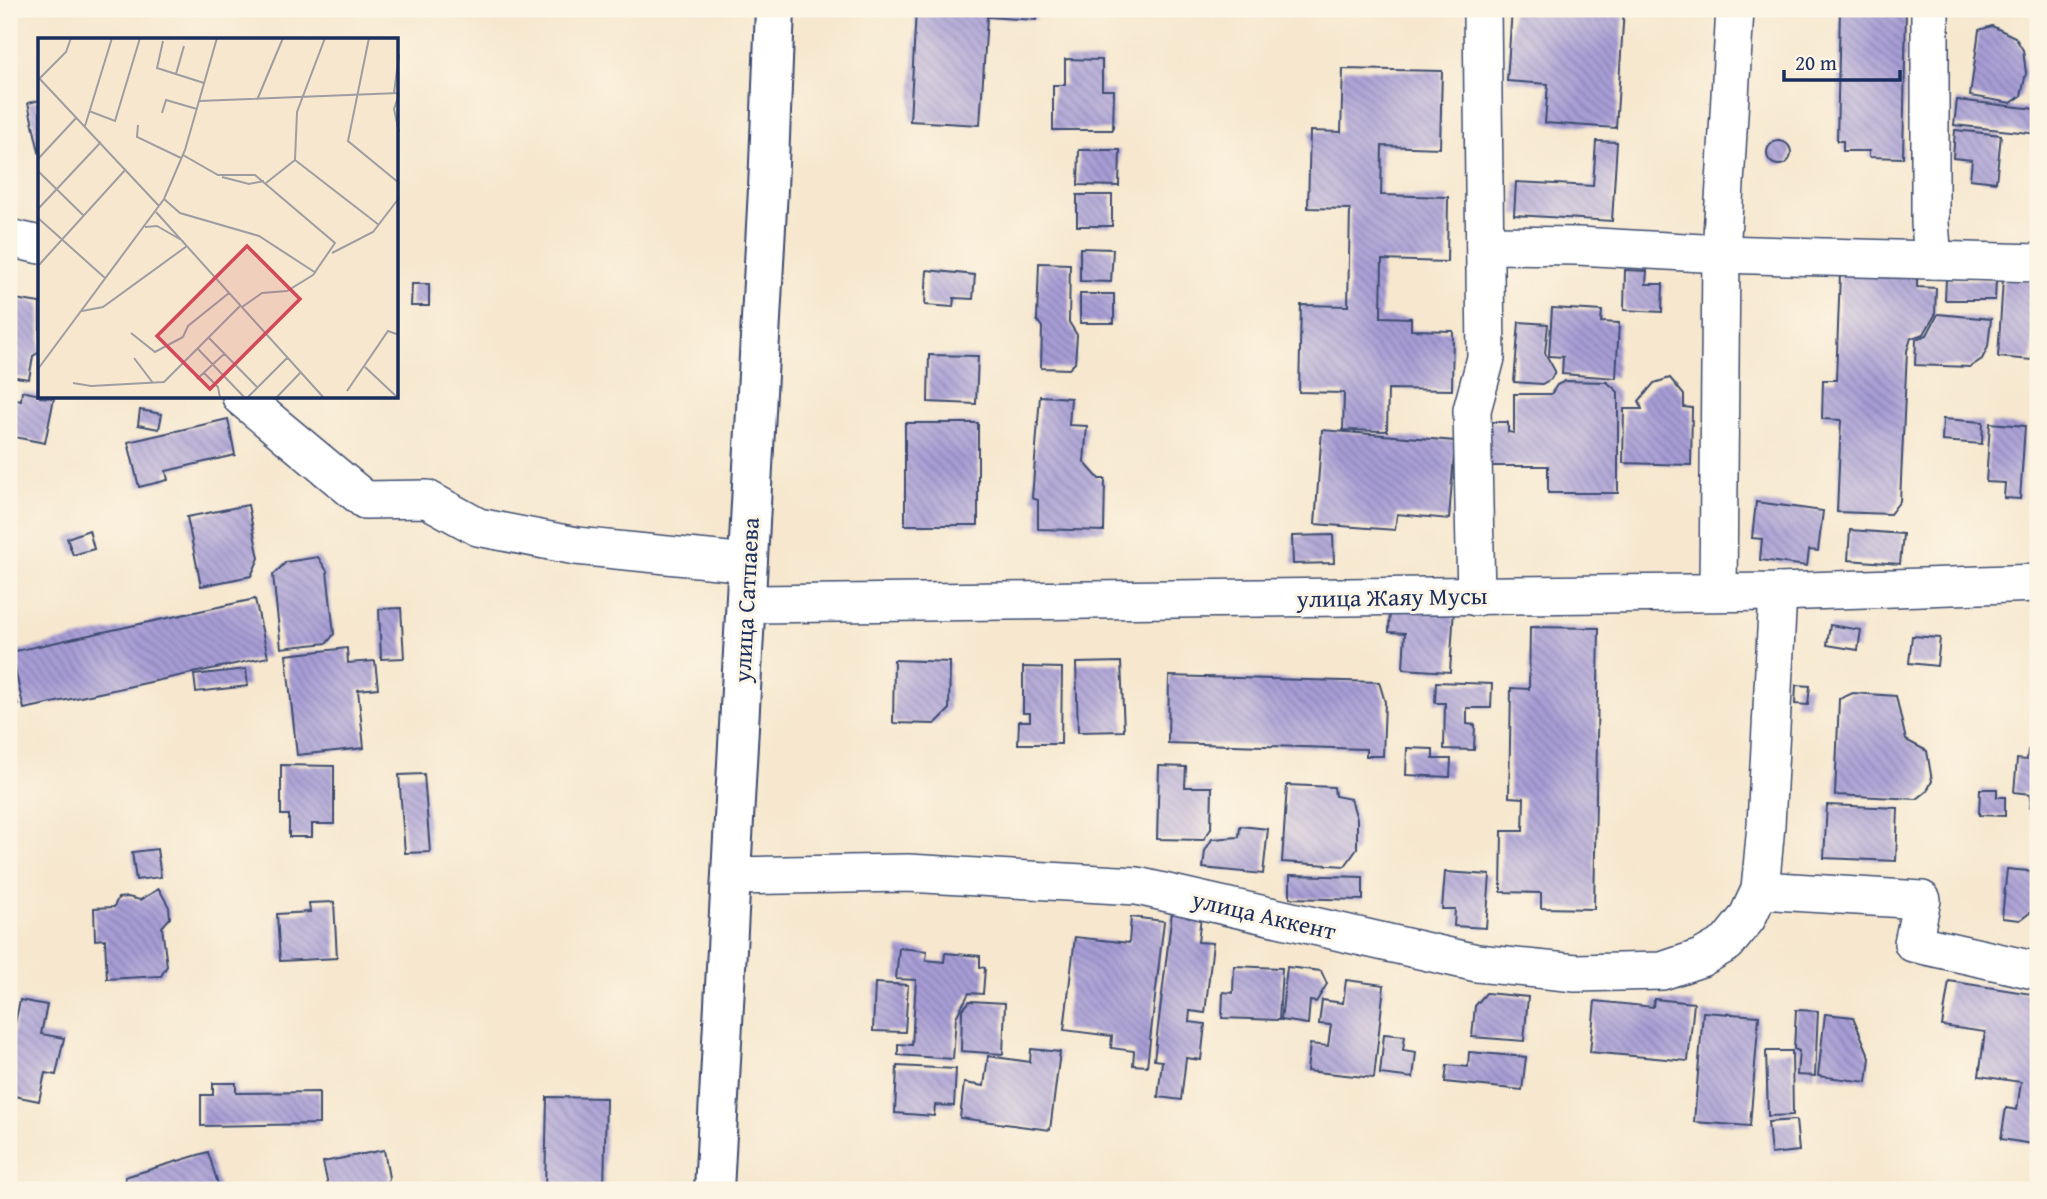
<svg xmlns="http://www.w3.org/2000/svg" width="2047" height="1199" viewBox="0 0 2047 1199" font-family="'Gentium Book Plus',serif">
<defs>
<pattern id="building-back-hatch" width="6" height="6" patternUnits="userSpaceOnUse" patternTransform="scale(1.75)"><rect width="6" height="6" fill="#a79dd5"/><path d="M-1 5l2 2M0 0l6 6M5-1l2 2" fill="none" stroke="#8780b0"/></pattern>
</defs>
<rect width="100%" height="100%" fill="#fcf5e5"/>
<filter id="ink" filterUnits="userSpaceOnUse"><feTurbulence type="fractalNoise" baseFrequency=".0143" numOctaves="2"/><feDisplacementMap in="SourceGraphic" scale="14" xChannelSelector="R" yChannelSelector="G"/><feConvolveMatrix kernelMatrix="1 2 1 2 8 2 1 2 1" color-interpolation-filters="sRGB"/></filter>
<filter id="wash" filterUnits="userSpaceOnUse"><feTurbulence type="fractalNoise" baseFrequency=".00686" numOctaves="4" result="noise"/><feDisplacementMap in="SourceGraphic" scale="28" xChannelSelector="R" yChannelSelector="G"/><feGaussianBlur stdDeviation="1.57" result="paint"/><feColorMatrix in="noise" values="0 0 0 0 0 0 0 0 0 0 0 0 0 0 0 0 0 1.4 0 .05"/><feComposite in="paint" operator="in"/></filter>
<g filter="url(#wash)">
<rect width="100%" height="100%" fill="#f6e7ce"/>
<g id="blocks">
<g fill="url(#building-back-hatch)">
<polygon points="916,9 1036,9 1036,20 987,17 980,125 910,121"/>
<polygon points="1512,9 1624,9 1616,128 1545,123 1548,84 1507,81"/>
<polygon points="1840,9 1906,9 1903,158 1869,157 1869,151 1843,151 1843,141 1837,141"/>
<polygon points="1992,26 2015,37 2023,50 2026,73 2021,96 2011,103 1970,96 1979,30"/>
<polygon points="1065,59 1102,60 1102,90 1114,90 1113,130 1053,130 1053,85 1065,85"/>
<polygon points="1343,69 1442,71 1440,148 1382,146 1381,195 1448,197 1447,262 1382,260 1381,317 1411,318 1411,330 1453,331 1452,390 1388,389 1387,431 1343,430 1344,393 1299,392 1301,305 1348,306 1350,209 1308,208 1310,131 1341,132"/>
<polygon points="40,100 40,151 39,152 28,103"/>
<polygon points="1957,100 2035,109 2034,121 2038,121 2038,134 1954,125"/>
<polygon points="1955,130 2001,135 1996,182 1970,179 1972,160 1953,158"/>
<polygon points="1596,141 1617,142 1612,221 1514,215 1516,182 1593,186"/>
<circle cx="1779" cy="153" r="12"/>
<polygon points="1079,150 1120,150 1119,186 1078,185"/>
<rect x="1077" y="195" width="35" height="31"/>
<polygon points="1080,248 1113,249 1111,282 1080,281"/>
<polygon points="1039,263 1070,264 1069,322 1077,335 1075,363 1069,369 1041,368 1042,327 1037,320"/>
<polygon points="927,270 975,275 973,299 954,298 953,307 925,305"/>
<polygon points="1625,270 1647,271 1646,284 1663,284 1662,312 1624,310"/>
<polygon points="1840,273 1917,276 1917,287 1936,288 1935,315 1924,334 1911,338 1907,351 1900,501 1890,514 1837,512 1841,420 1822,419 1823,380 1836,380"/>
<polygon points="1946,279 1996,280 1995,300 1945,300"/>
<polygon points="2003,279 2037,281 2032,360 1998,357"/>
<polygon points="412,284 429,284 429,306 411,306"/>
<rect x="1080" y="294" width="34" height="29"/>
<polygon points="9,298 40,303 40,352 33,356 29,379 9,376"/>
<polygon points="1552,308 1602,311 1601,322 1619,323 1616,378 1562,374 1563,357 1549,356"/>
<polygon points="1938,314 1991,319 1988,347 1982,359 1970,367 1915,365 1916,339 1927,335"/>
<polygon points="1519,322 1548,324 1545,353 1555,371 1551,379 1542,384 1514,382"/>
<polygon points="929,355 978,356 976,404 928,402"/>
<polygon points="1670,378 1684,395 1684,407 1692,408 1691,465 1623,463 1624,409 1642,409 1639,401 1654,383"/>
<polygon points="1565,381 1607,382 1618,392 1618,493 1548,493 1548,466 1485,466 1485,422 1508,422 1508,432 1514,433 1514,394 1551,394 1557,385"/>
<polygon points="22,391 40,395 40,397 54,398 45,443 9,436 9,398 21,400"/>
<polygon points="1040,396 1071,398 1069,425 1087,426 1084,462 1099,479 1105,479 1104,531 1038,529 1038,500 1032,498"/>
<polygon points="140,410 162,414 159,429 138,425"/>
<polygon points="228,419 235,455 166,471 168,480 139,487 128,442"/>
<polygon points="1943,419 1983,422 1982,444 1942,441"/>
<rect x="905" y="423" width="73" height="102"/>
<polygon points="1990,423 2025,426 2020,499 2004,498 2005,483 1986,482"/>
<polygon points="1322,430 1455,441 1449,519 1397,514 1395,530 1315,524"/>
<polygon points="1756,502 1823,511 1818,551 1809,550 1807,566 1760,560 1762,539 1752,538"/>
<polygon points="248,505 259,558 251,576 201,586 187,517"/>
<polygon points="89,530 94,549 73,555 67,538"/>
<polygon points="1850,530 1903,534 1900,564 1848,560"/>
<polygon points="1333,535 1334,563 1293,564 1292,536"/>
<polygon points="318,557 327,571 334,634 327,643 281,648 273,575 286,562"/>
<polygon points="255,599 268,657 24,709 11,652"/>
<polygon points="1390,604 1454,608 1450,672 1403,669 1405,633 1389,632"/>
<polygon points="401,608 404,658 381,659 379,609"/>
<polygon points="1830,625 1861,630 1858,650 1827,645"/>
<polygon points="1530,627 1599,628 1594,909 1541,908 1541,893 1501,892 1502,831 1523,831 1524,798 1509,797 1511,688 1529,689"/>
<polygon points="1912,636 1940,638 1937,666 1909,663"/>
<polygon points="347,648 348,663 375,661 378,688 358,690 364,748 297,755 286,655"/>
<polygon points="894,660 950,662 949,710 935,724 893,723"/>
<polygon points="1121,662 1124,731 1078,732 1076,663"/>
<polygon points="1023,667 1062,668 1061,744 1018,744 1019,721 1030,721 1030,713 1023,713"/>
<polygon points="246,669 248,686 196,692 194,675"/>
<polygon points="1169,676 1379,682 1385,702 1383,756 1366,756 1366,749 1168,743"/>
<polygon points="9,681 18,705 9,708"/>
<polygon points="1436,682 1492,684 1491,708 1467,708 1467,724 1475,725 1474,750 1444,749 1445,703 1435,703"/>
<polygon points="1796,685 1810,686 1808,705 1795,704"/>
<polygon points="1853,693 1896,696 1906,740 1927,751 1932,781 1927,791 1917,799 1835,795 1839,699"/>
<polygon points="1407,748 1433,749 1433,759 1451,759 1450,777 1406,775"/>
<polygon points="2028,750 2038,751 2038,808 2030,807 2031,794 2014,792 2017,759 2027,760"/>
<polygon points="281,765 334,766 334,824 312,824 312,837 289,837 289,815 281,815"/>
<polygon points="1159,766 1186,767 1185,787 1212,787 1211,829 1203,840 1157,839"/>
<polygon points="424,774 430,852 405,853 399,775"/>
<polygon points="1287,785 1334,787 1335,796 1351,799 1357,819 1357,849 1345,866 1282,862"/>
<polygon points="1980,789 1997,789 1997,797 2005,797 2005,816 1979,815"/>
<polygon points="1827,805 1898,808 1896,861 1824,858"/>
<polygon points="1240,826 1268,829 1263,874 1203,868 1205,851 1212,839 1239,837"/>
<polygon points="157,849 161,877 136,880 132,852"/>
<polygon points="2007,869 2038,872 2038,899 2033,898 2031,912 2020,920 2002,918"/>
<polygon points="1445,872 1490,875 1486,928 1454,926 1455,909 1442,909"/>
<polygon points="1290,875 1363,877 1363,900 1290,898"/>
<polygon points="159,889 169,907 170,918 162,927 167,966 161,976 107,979 105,939 95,940 94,908 114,907 118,898 128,897 140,900"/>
<polygon points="334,902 337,958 280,961 277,914 310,912 309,903"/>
<polygon points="1172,912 1201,916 1198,942 1213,943 1205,1013 1190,1011 1189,1022 1205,1024 1201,1060 1186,1058 1181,1100 1158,1097 1162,1061 1154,1060"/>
<polygon points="1131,917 1164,921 1147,1066 1133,1065 1134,1051 1111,1048 1112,1036 1064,1030 1075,937 1129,943"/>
<polygon points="899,948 927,951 926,960 944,962 945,953 980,956 980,967 985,968 983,994 969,993 956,1017 953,1059 898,1055 898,1044 912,1045 916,980 896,979"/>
<polygon points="1234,966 1282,968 1279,1020 1222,1018 1223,992 1233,993"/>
<polygon points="1287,967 1321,971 1327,984 1316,1002 1310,1001 1308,1024 1281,1020"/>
<polygon points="1346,980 1384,985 1374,1078 1307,1071 1310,1044 1328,1046 1331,1025 1319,1024 1322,1000 1343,1003"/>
<polygon points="1949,981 2038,995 2038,1106 2033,1144 2001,1139 2006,1108 2017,1110 2021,1082 1979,1076 1985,1032 1942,1026"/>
<polygon points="875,983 908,985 905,1032 873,1031"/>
<polygon points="1486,993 1528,997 1524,1041 1472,1037 1475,1006"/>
<polygon points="1654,999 1694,1003 1688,1061 1590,1052 1595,1001 1653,1007"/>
<polygon points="20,1000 47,1005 41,1034 64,1038 56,1075 45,1073 39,1101 9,1095 9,1052"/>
<polygon points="970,1001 1005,1003 1003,1054 961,1051 962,1010"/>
<polygon points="1796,1010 1818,1011 1815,1076 1797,1075 1799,1051 1794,1049"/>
<polygon points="1703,1012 1759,1016 1750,1126 1694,1122"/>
<polygon points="1825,1014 1853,1017 1870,1058 1867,1082 1818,1076"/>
<polygon points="1384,1034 1405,1036 1403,1050 1416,1052 1413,1078 1380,1074"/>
<polygon points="1031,1049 1060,1052 1050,1130 960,1118 964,1083 984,1086 988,1056 1030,1062"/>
<polygon points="1766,1051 1792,1051 1793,1115 1768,1116"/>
<polygon points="1469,1052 1526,1057 1522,1090 1445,1082 1447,1065 1468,1067"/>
<polygon points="897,1066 956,1069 954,1106 935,1105 934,1116 895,1113"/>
<polygon points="213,1083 236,1083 236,1093 319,1092 319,1124 201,1126 201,1095 213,1095"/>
<polygon points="547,1097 606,1098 604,1190 545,1190"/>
<polygon points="1796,1120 1799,1151 1771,1154 1768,1122"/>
<polygon points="384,1150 389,1178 385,1190 329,1190 323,1162"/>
<polygon points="208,1152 220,1190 129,1190 125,1177"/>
</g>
</g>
</g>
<g filter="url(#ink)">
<use href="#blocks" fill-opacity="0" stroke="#3c4b6f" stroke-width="2"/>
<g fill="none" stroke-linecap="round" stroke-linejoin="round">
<g stroke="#3c4b6f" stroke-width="40">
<g id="street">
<polyline points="1930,9 1930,223 1933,260"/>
<polyline points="9,238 40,245"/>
<polyline points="1485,245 1578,246 1721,254 2038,263"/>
<polyline points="241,397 365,500 427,499 478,527 576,546 748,563"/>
<polyline points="1718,591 1721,254 1735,9"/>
<polyline points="1476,597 1472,410 1486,358 1482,9"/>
<polyline points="746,604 1778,592 2038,583"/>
<polyline points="731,876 908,873 1137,886 1477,963 1576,973 1662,971 1701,958 1727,943 1747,918 1760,890 1766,825 1778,592"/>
<polyline points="1760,890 1922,900 1913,943 2038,971"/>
</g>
</g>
<g stroke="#3c4b6f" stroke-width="42">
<polyline id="secondary" points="714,1190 768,189 775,9"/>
</g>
<use href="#street" stroke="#fff" stroke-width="37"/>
<use href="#secondary" stroke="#fff" stroke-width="38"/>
</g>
</g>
<g text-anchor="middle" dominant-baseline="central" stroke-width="6" stroke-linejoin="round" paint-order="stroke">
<g font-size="24" fill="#1b2f5e" stroke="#fcf5e5">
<text transform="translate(1392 597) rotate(-1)">улица Жаяу Мусы</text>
<text transform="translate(746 600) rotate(-87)">улица Сатпаева</text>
<text transform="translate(1264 915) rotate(13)">улица Аккент</text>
</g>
</g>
<g transform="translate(38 38)">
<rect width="360" height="360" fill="#f6e7ce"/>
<path fill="none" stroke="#9e9da1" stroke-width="2" d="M331,0L310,103L361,145M125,3L119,30L166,45M138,36L146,8M0,39L121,168M2,40L28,14L33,0M356,55L361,17M361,56L356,71L361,94M219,62L245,0M161,63L361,55M51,73L77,83L102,0M124,75L128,62L159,71M100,87L99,99L143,120M47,88L74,0M145,117L180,137H217L297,205L275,237L249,253L224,255L204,269M0,121L39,79M257,122L259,74L287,0M257,122L341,187M0,133L45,177M184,139L211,146L226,143M228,145L257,122M126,161L142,175L221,198L278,235M0,171L63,104M118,174L286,360M0,180L67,240M107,189L119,188L145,203M294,215L335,194L361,160M0,228L88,131M44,273L65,269L149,208M93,295L117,314L145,299M145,299L150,288L191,255M171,300L220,350M160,311L207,360M96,320L115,345M327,329L360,360M0,331L126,161L147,112L179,0M166,335L180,349L182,360M159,341L186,316M35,345L53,348L126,344L203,267M309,353L350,293L361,297M209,360L250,319M238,360L263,334"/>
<path fill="#d1495b" fill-opacity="0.15" stroke="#d1495b" stroke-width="3.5" d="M209,208L262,261L172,351L119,298Z"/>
<rect width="360" height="360" fill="none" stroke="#1b2f5e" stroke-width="3.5"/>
</g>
<rect width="2047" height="1199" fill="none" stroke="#fcf5e5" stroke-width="35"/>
<path d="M1784 70v10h116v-10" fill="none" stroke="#1b2f5e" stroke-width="3.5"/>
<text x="1795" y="70" font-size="21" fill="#1b2f5e" stroke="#fcf5e5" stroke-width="5" paint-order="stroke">20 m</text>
</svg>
